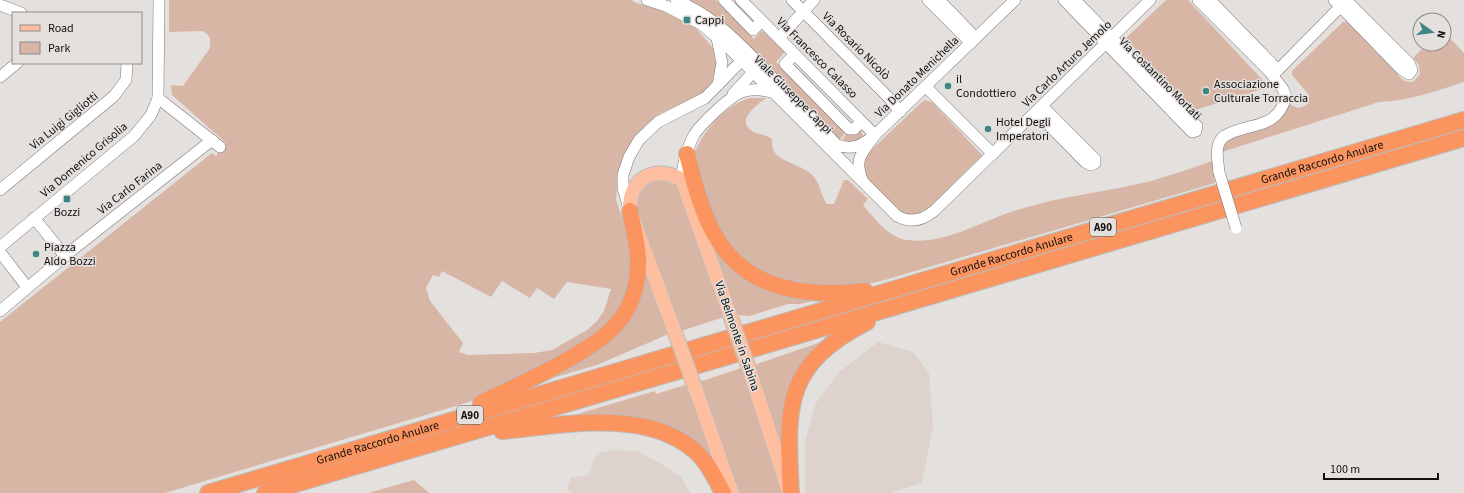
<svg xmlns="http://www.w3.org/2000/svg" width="1464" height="493" viewBox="0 0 1464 493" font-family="'Source Sans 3',sans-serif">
<rect width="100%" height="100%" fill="#e4e0de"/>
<g fill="#ddd2cc">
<polygon points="878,342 913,352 929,373 933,428 922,483 890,493 805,493 805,442 816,403 839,372"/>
<polygon points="612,450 637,451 663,465 681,477 690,493 573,493 567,488 571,477 586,476 590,473 594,459 601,452"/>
</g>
<g fill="#d7b6a6" fill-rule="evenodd">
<path d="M169,0H632L634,2L662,11L694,26L713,48L717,67L712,82L702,94L661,113L648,123L634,139L618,175L616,200L633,249L632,287L609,329L503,389L469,402L165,493H0V322L212,153L216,156L226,143L172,95L171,85L183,86L210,48V38L207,34L202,31L169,32ZM442,271L491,297L502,281L530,298L537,288L554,299L567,282L611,289L604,311L597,321L587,330L552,350L534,353L468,355L459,352L463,343L430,301L426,288L433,275L439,277Z"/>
<polygon points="689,0 716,0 754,39 761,31 764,32 785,52 776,62 845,132 840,140 727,27 703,8"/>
<polygon points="1166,0 1188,0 1269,87 1192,111 1156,74 1126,38"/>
<path d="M1343,22H1347L1404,81L1413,82L1420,74L1419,65L1413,58L1427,44H1444V32L1464,53V82C1436,91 1409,101 1379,102L1222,152L1226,141L1280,119L1289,104L1298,108C1306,107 1310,103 1309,95L1292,75V71Z"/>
<path d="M750,98H766C757,105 735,120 752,131C758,135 766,134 772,139C769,163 798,161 812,175C821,183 820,195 827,204H834L844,180H848L868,199L863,205C874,218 889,238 907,240C946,245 981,221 1017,210C1061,196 1107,192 1151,181C1172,175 1192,168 1212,161L1215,183L878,282L845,288L823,289L771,278L751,265L733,250L716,227L694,154C703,131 725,105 750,98Z"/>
<polygon points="924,100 932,102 982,155 929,208 914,215 898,211 868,181 864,168 865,159 868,153"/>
<polygon points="861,130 864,138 856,143 842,141 846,134 855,134"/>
<path d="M658,181L669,182L678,187L727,316L681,331L638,213C636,197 642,185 658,181Z"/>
<polygon points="710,237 726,256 822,299 800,304 788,304 749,316 737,315"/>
<polygon points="642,260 671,333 597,365 549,379 548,377 610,340"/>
<polygon points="830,339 807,364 787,468 754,365"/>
<polygon points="744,367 778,477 782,493 738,493 699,382"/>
<polygon points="688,384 722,479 687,440 554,421 655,391 656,394"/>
<polygon points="414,480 429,493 368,493"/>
</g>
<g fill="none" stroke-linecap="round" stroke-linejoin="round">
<g stroke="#7c7877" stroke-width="12">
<g id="minor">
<path d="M647,0L666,6L701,24L728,47L897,216C911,224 923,220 934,211L1150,0"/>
<path d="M676,0C717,18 741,45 771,76C793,99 815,122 837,145C853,151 862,145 875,135"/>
<polyline points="724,0 753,30 762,21"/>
<polyline points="741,0 875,135"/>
<polyline points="792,0 890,99 900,112"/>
<polyline points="928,0 971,43"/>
<polyline points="939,0 976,38"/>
<polyline points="1064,0 1192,132 1196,131 1197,126 1075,0"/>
<polyline points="1198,0 1270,72"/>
<polyline points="1210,0 1278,70"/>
<polyline points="1334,0 1401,69 1409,74 1412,70 1409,63 1346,0"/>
<polyline points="0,5 21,13"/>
<polyline points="717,38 722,63 718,85"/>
<polyline points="779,38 814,0"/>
<polyline points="794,55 785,64 849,129 854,129 861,122"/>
<polyline points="1278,70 1345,2"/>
<polyline points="0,77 17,63"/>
<polyline points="926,87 993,154"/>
<polyline points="733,94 757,68"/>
<polyline points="158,98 220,147"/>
<polyline points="1036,112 1085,162 1091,165 1095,163 1095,159 1042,106"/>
<path d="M1219,172C1218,160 1214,146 1223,137C1248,121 1276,132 1286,97L1283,89L1270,72L1278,70"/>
<path d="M682,180C681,169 688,146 694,135C700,125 730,96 742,92C752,88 762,90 772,92"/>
<path d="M862,180C854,158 862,153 875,135L1015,0"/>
<polyline points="0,190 114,96 126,80 127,63"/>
<polyline points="629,209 623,188 623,175 629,157 639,140 658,122 705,98 746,56"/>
<polyline points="34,218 65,256"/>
<polyline points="0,247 134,136 151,115 158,98 159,0"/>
<polyline points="0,252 27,287"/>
<polyline points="0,311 71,251 212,140"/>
</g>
</g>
<g stroke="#bcbcbc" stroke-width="16">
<g id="major">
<path d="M673,327L630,211C628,179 655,164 682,180L730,315"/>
<polyline points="750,372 788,489"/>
<polyline points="698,396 732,493"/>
</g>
</g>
<g stroke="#bcbcbc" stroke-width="18">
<g id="highway">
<path d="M687,154C694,182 702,215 718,240C750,292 810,297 865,291"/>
<path id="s1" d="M743,334L1464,120"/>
<polyline points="749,350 1464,138"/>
<path d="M481,403C508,390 534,378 560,364C603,340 637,320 638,265C639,248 633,229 630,211"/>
<path d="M502,431C562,425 645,408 694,450C707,461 715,478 723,493"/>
<path id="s2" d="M208,493L733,337"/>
<polyline points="265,493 739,353"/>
<path d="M791,493C787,407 782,366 867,322"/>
</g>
</g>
<use href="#minor" stroke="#fff" stroke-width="11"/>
<use href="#major" stroke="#fdbf9f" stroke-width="14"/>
<use href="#highway" stroke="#fb945f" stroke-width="16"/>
<g stroke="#7c7877" stroke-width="12" stroke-linecap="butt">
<polyline id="minor-bridge" points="1219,172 1236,228"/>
</g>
<g stroke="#bcbcbc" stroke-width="16" stroke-linecap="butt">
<g id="major-bridge">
<polyline points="730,315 750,372"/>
<polyline points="673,327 698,396"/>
</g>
</g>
<use href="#minor-bridge" stroke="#fff" stroke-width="11"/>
<use href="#major-bridge" stroke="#fdbf9f" stroke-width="14"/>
</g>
<g fill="#3e8683" stroke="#e4e0de" stroke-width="1.5">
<rect x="683" y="16" width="8" height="8" rx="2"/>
<circle cx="948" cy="86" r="4"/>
<circle cx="1206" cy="91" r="4"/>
<circle cx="988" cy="129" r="4"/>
<rect x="63" y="195" width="8" height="8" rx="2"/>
<circle cx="36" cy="254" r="4"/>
</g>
<g text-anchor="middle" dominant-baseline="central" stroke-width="3" stroke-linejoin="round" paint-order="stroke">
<g fill="#e4e0de" stroke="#504e4d" stroke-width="1">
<rect x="1090" y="218" width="26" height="18" rx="3"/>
<rect x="457" y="406" width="26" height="18" rx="3"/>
</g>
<g font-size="11" font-weight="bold" fill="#110f0f">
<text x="1103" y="227">A90</text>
<text x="470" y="415">A90</text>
</g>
<g font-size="12" fill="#110f0f" stroke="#e4e0de" text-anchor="start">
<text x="695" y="20">Cappi</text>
<text x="956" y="79">il<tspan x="956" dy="14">Condottiero</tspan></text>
<text x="1214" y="84">Associazione<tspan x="1214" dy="14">Culturale Torraccia</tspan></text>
<text x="996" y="122">Hotel Degli<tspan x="996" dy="14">Imperatori</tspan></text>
<text x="67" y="212" text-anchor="middle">Bozzi</text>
<text x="44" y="247">Piazza<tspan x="44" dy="14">Aldo Bozzi</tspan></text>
</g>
<g font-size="12" fill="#110f0f" stroke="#e4e0de">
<text transform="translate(856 46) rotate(45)">Via Rosario Nicolò</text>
<text transform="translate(817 58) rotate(45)">Via Francesco Calasso</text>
<text transform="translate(1067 64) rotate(-44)">Via Carlo Arturo Jemolo</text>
<text transform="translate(917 77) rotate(-44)">Via Donato Menichella</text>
<text transform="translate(1160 79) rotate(45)">Via Costantino Mortati</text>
<text transform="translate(793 95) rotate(45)">Viale Giuseppe Cappi</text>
<text transform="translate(64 121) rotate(-39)">Via Luigi Gigliotti</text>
<text transform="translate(84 160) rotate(-40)">Via Domenico Grisolia</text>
<text stroke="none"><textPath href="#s1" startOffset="604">Grande Raccordo Anulare</textPath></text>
<text transform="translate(130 188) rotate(-38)">Via Carlo Farina</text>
<text stroke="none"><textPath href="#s1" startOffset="280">Grande Raccordo Anulare</textPath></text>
<text transform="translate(737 336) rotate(71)">Via Belmonte in Sabina</text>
<text stroke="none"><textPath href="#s2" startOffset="177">Grande Raccordo Anulare</textPath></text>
</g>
</g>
<rect x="12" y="12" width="130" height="52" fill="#e4e0de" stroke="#908c8b"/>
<rect x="20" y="25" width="20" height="6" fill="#fdbf9f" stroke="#908c8b"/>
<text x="48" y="32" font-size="12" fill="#110f0f">Road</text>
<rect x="20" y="42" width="20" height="12" fill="#d7b6a6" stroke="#908c8b"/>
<text x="48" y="52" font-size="12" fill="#110f0f">Park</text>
<g transform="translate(1432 32) rotate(104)"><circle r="19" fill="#e4e0de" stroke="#908c8b"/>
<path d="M0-3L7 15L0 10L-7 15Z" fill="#3e8683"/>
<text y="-6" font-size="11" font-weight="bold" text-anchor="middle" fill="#110f0f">N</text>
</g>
<path d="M1324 473v6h114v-6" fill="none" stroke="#110f0f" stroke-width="2"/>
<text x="1330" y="473" font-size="12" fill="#110f0f" stroke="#e4e0de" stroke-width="3" paint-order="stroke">100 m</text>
</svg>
